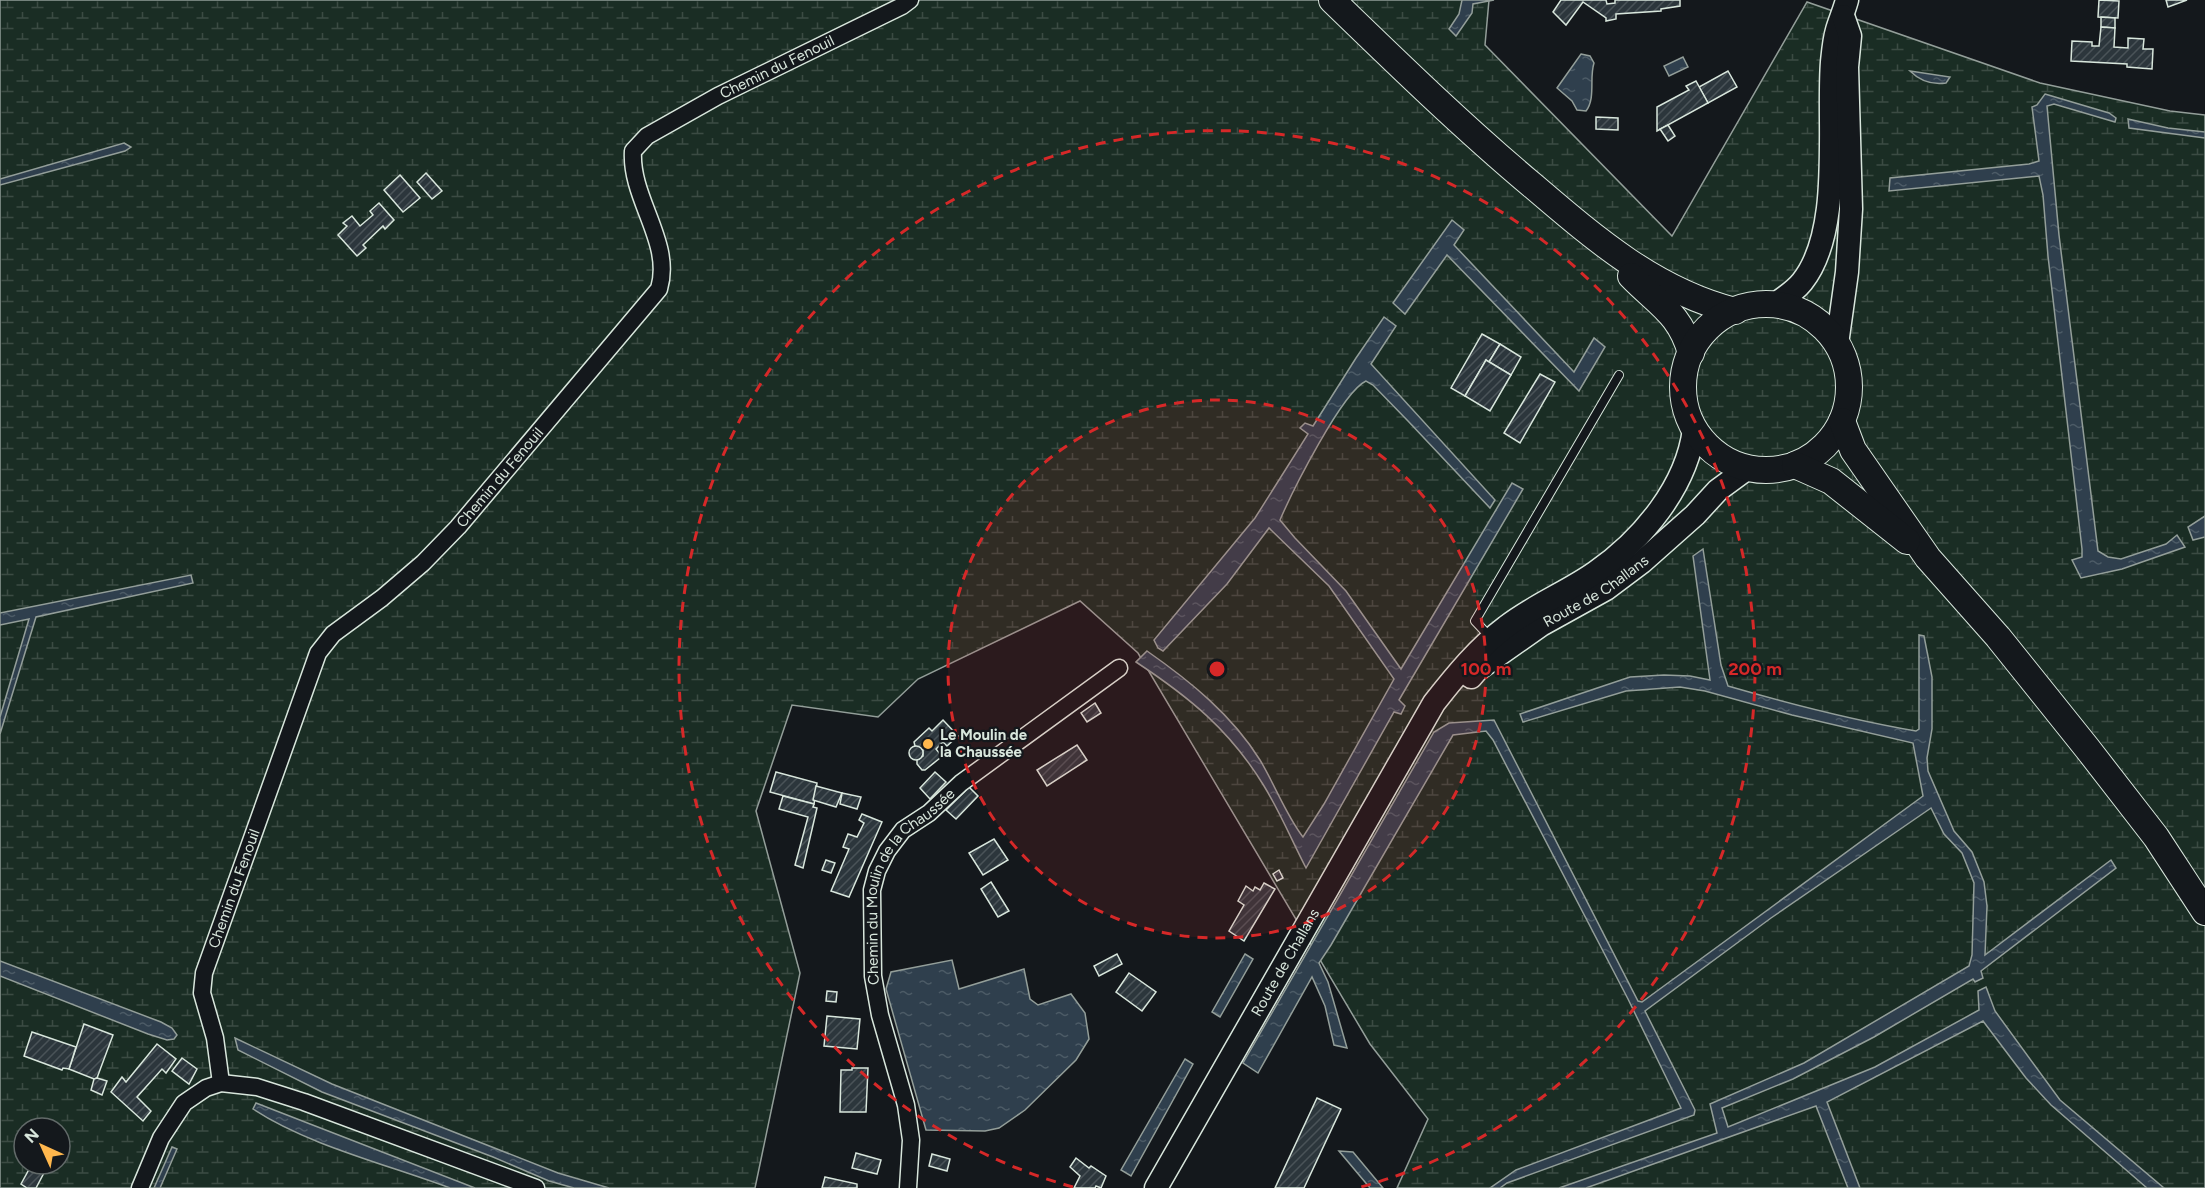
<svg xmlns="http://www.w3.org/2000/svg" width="2205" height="1188" viewBox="0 0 2205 1188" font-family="Figtree,sans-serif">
<defs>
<pattern id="wetland-marsh" width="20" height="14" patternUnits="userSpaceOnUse" patternTransform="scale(1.5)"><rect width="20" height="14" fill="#1a2d24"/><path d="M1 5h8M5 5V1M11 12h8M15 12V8" fill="none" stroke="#3b4b43"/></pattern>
<pattern id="water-ripples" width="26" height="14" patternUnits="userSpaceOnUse" patternTransform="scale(1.5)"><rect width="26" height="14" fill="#2f3f4d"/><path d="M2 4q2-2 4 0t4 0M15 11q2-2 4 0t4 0" fill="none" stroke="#4c5b66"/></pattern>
<pattern id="building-hatch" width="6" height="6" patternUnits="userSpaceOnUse" patternTransform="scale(1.5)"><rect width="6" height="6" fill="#2c363c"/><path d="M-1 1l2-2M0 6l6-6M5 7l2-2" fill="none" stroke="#4a5358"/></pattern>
</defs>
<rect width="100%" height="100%" fill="#14181c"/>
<path fill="url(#wetland-marsh)" stroke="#939e99" stroke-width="1.5" fill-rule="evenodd" d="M0,0H1489L1485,45L1672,236L1807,2L2040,83L2170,111L2205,115V1188H1397L1428,1119L1370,1044L1138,653L1080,601L918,679L878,717L792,705L756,811L800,973L755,1188H0ZM24,1128H60V1164H24Z"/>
<g fill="url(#water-ripples)" stroke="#939e99" stroke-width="1.5">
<polygon points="1462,0 1494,0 1473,4 1472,13 1456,36 1449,29 1459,14"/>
<path d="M1581,54L1590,56L1594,63C1589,78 1596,98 1586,111L1577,110L1572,101L1557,88Z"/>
<polygon points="1683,57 1688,67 1669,76 1664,66"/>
<path d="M1910,71L1950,77L1946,83C1932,85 1920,81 1910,71Z"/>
<polygon points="2045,94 2109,113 2116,118 2115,122 2054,104 2047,106 2059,235 2098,551 2108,557 2121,559 2166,544 2177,535 2185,547 2122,569 2081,578 2072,560 2082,557 2082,549 2048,256 2043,195 2039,176 1889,191 1890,178 2029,164 2039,161 2032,107 2037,105"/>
<polygon points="2128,119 2168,128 2205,132 2205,138 2129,128"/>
<polygon points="124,143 131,147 125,151 0,185 0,179"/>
<polygon points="1452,220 1464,230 1454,245 1574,372 1594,338 1605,347 1579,391 1447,255 1405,314 1393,303"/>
<path d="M1384,317L1396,326L1371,364L1495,500L1490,508L1408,421L1373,385L1366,381C1342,392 1292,492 1280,520L1295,538L1346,591L1401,669L1512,483L1523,489L1399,700L1405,706L1401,714L1394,712L1306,868C1292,841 1280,812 1264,786C1230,730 1189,697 1136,662L1147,651C1190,681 1232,715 1260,760C1275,785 1286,815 1303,837L1324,804L1394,679L1329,586L1269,528L1227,584L1163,651L1158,648L1154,640L1255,518L1308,434L1300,428L1305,423L1313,426L1356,358Z"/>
<polygon points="2205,516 2205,537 2193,540 2188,527"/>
<path d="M1703,549L1721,665L1728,686C1790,704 1852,720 1916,731L1919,729V635L1924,636L1932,677V729L1927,758L1928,771L1954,831L1972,852L1984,882L1987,906L1985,955L2111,860L2116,868L1981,971L1983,978L1975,982L1973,979L1874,1037L1793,1079L1722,1108L1728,1127L1875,1067L1979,1010L1978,991L1986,987L1995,1011L2060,1100L2164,1188H2147L2051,1105L2026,1078L1983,1021L1827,1102L1860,1188H1848L1816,1106L1586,1188H1559L1717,1133L1710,1104L1804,1063L1969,966L1972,955L1974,883L1962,853L1944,834L1931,808L1771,918L1645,1011L1695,1110L1694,1115L1507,1183L1500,1188H1490L1516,1170L1681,1108L1628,999L1493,740L1486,731L1453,735L1331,945L1319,963L1328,982L1347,1048L1334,1045L1325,1006L1312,977L1258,1073L1243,1063L1434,732L1449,723L1494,720L1638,1001L1642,1002L1923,796L1913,743L1792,715L1705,691L1680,687L1626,691L1523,722L1520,714L1630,677L1664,675L1690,676L1710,680L1693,556Z"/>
<polygon points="191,575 193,583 36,617 0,734 0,717 29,619 0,625 0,613"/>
<polygon points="1245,954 1253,959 1220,1017 1212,1012"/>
<polygon points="952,960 959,989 1024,969 1030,999 1038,1005 1071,994 1085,1013 1089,1039 1076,1060 1025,1110 999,1128 985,1131 926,1130 886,989 891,972"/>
<polygon points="0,961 161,1022 172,1028 177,1035 174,1039 167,1040 148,1034 0,976"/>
<polygon points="235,1038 332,1084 558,1173 609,1188 574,1188 549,1181 493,1157 322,1092 238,1050"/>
<polygon points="1185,1059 1193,1064 1131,1176 1121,1170"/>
<path d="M256,1103L475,1188H450C389,1165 307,1145 253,1109Z"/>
<polygon points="172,1147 177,1149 160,1188 154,1188"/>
<polygon points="1339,1151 1353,1152 1383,1188 1370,1188"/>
</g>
<g fill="url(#building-hatch)" stroke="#d8e6dc" stroke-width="1.5">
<polygon points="1561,0 1606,0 1607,4 1615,3 1615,0 1680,0 1680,6 1661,9 1661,11 1616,14 1616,19 1606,21 1606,18 1583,2 1566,25 1553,12"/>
<polygon points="2099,0 2119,1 2118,18 2098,17"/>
<polygon points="2166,0 2187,0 2168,7"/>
<polygon points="2101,17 2115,18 2115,28 2101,27"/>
<polygon points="2101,27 2115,28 2114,47 2128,48 2128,38 2144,39 2143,49 2153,49 2152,69 2127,67 2127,64 2071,61 2072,41 2092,42 2092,46 2099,46"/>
<polygon points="1728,71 1737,87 1708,103 1699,87"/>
<polygon points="1696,81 1708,103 1657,131 1657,107 1689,90 1686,86"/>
<polygon points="1596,117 1618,118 1618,130 1596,129"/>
<polygon points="1668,125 1675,136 1668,141 1660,129"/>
<polygon points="426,173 442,191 432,199 417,182"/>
<polygon points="400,175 420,198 403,212 384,190"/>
<polygon points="379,203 394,220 385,229 383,226 363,245 366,248 357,256 338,235 347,226 343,223 352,216 360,226 373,215 370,211"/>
<polygon points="1482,334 1500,344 1489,362 1486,360 1465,396 1451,388"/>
<polygon points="1500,344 1521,357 1511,375 1489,362"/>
<polygon points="1486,360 1511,375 1490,411 1465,396"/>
<polygon points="1540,374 1555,382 1520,443 1504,433"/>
<polygon points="1095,703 1101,713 1087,722 1081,713"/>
<polygon points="943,720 958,736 947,746 943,742 936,749 940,754 940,758 925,770 922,770 917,764 917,760 923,756 923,750 915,746 914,742 929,728 932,731"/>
<polygon points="1077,745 1087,760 1047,786 1037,770"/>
<circle cx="916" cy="753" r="7"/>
<polygon points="776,772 817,783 814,804 770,792"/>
<polygon points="935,772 946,782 930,799 920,788"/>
<polygon points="816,786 842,793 836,807 813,800"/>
<polygon points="969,787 978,796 956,819 946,810"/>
<polygon points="842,793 861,797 857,809 840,804"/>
<polygon points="783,796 814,804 813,807 817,808 803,868 795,865 808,817 779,809"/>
<polygon points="862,814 882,822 849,897 831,891 849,849 843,847 848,834 857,837 864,823 859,820"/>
<polygon points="994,839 1008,860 983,875 969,853"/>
<polygon points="826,860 835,863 831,873 822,870"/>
<polygon points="1279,870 1283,878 1277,881 1273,874"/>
<polygon points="991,882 1009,911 998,917 981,889"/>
<polygon points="1264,883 1275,889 1244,941 1229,931 1244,905 1238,901 1246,886 1253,891 1255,887 1260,890"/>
<polygon points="1117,954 1122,964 1099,976 1094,966"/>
<polygon points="1129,973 1156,992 1142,1011 1116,992"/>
<polygon points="827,991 837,992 836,1002 826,1001"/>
<polygon points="827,1016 860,1019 857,1049 824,1046"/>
<polygon points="84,1024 113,1035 97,1078 94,1079 69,1069"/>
<polygon points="32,1032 76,1047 69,1069 63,1068 62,1070 24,1056"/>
<polygon points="157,1044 176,1059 166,1073 162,1069 137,1097 151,1111 143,1121 111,1092 122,1077 126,1082"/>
<polygon points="182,1058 197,1069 189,1084 172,1071"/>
<polygon points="852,1068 868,1068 866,1112 840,1112 841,1070 852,1070"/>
<polygon points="97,1078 107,1081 102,1095 91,1090 94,1079"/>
<polygon points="1317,1098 1341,1109 1304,1188 1275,1188"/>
<polygon points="856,1153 881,1160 877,1174 852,1168"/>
<polygon points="932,1154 950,1159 947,1171 929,1166"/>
<polygon points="1076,1158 1089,1168 1091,1166 1106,1176 1101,1188 1096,1186 1095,1188 1074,1188 1080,1176 1070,1167"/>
<polygon points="32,1164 38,1164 46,1169 36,1188 27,1188 21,1184"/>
<polygon points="825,1177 857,1184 857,1188 822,1188"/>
</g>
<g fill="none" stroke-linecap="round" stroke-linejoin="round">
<g stroke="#d8e6dc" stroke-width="10">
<polyline id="service" points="1491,638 1475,621 1619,375"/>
</g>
<g stroke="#d8e6dc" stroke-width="19">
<g id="minor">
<path id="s1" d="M221,1083L215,1038L202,993L204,973L318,653L333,634L382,598L423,563L458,527L659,289C673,242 630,199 633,151L647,136L718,96L902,6L910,0"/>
<polyline points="140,1188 161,1138 184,1103 206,1088 221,1083 257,1087 304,1102 536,1188"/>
<path id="s2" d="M908,1188L911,1140L906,1105L880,1015L873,976L872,890L877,871L887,851L903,830L929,813L961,783L1119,668"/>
</g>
</g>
<g stroke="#d8e6dc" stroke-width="25">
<g id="secondary">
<path d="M1774,305C1784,298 1795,291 1802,282C1843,231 1827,125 1832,62C1833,52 1834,40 1837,30C1840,20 1844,11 1847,0"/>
<polyline points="1837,344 1847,272 1851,209 1847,67 1850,36 1843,16"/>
<path id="s3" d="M1471,677L1477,670L1541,625L1606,589L1642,562L1695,515L1718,490L1748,468"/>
<path id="s4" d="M1156,1188L1434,703C1456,675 1478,648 1506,627C1534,605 1568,592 1596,572C1643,539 1687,486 1694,429"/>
</g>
</g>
<g stroke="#d8e6dc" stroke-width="28">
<g id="primary">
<path d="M1332,0C1397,63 1463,127 1532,185C1594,238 1655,291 1735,311"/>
<path d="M1631,276C1658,304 1680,313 1691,353"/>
<circle cx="1766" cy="387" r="83"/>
<polyline points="1842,421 1853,450 1928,558 1998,637 2087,748 2156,837 2205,912"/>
<polyline points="1795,465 1831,481 1907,541"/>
</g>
</g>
<use href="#service" stroke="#14181c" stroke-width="8"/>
<use href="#minor" stroke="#14181c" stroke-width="16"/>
<use href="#secondary" stroke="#14181c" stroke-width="22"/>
<use href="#primary" stroke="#14181c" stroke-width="26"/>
</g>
<circle cx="1217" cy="669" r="269" fill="#d62828" fill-opacity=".12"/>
<g fill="none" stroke="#d62828" stroke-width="3" stroke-dasharray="10 8">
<circle cx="1217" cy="669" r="269"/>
<path d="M1073 1187A538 538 0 1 1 1361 1187"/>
</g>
<circle fill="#ffb74d" stroke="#14181c" stroke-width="2" cx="928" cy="744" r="6"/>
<g text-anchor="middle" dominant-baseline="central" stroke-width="4.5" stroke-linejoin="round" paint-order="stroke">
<g font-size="15" fill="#d8e6dc" stroke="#14181c">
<text stroke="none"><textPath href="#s1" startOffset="1263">Chemin du Fenouil</textPath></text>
<text stroke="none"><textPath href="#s1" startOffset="706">Chemin du Fenouil</textPath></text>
<text stroke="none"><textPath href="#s3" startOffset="152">Route de Challans</textPath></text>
<text stroke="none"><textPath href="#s1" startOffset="202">Chemin du Fenouil</textPath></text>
<text stroke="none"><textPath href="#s2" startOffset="321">Chemin du Moulin de la Chaussée</textPath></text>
<text stroke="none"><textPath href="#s4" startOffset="260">Route de Challans</textPath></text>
</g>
<g font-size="15" font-weight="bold" fill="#d8e6dc" stroke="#14181c" text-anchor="start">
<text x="940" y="735">Le Moulin de<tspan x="940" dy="17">la Chaussée</tspan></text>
</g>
</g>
<circle cx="1217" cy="669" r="9" fill="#d62828" stroke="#14181c" stroke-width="3"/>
<g font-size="18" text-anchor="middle" font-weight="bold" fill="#d62828" stroke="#14181c" stroke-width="4.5" stroke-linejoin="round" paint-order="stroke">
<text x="1486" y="675">100 m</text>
<text x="1755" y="675">200 m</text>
</g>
<g transform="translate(42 1146) rotate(315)"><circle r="28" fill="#14181c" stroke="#626a69" stroke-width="1.5"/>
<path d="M0-4.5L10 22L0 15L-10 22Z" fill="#ffb74d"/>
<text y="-9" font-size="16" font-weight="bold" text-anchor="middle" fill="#d8e6dc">N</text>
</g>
</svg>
